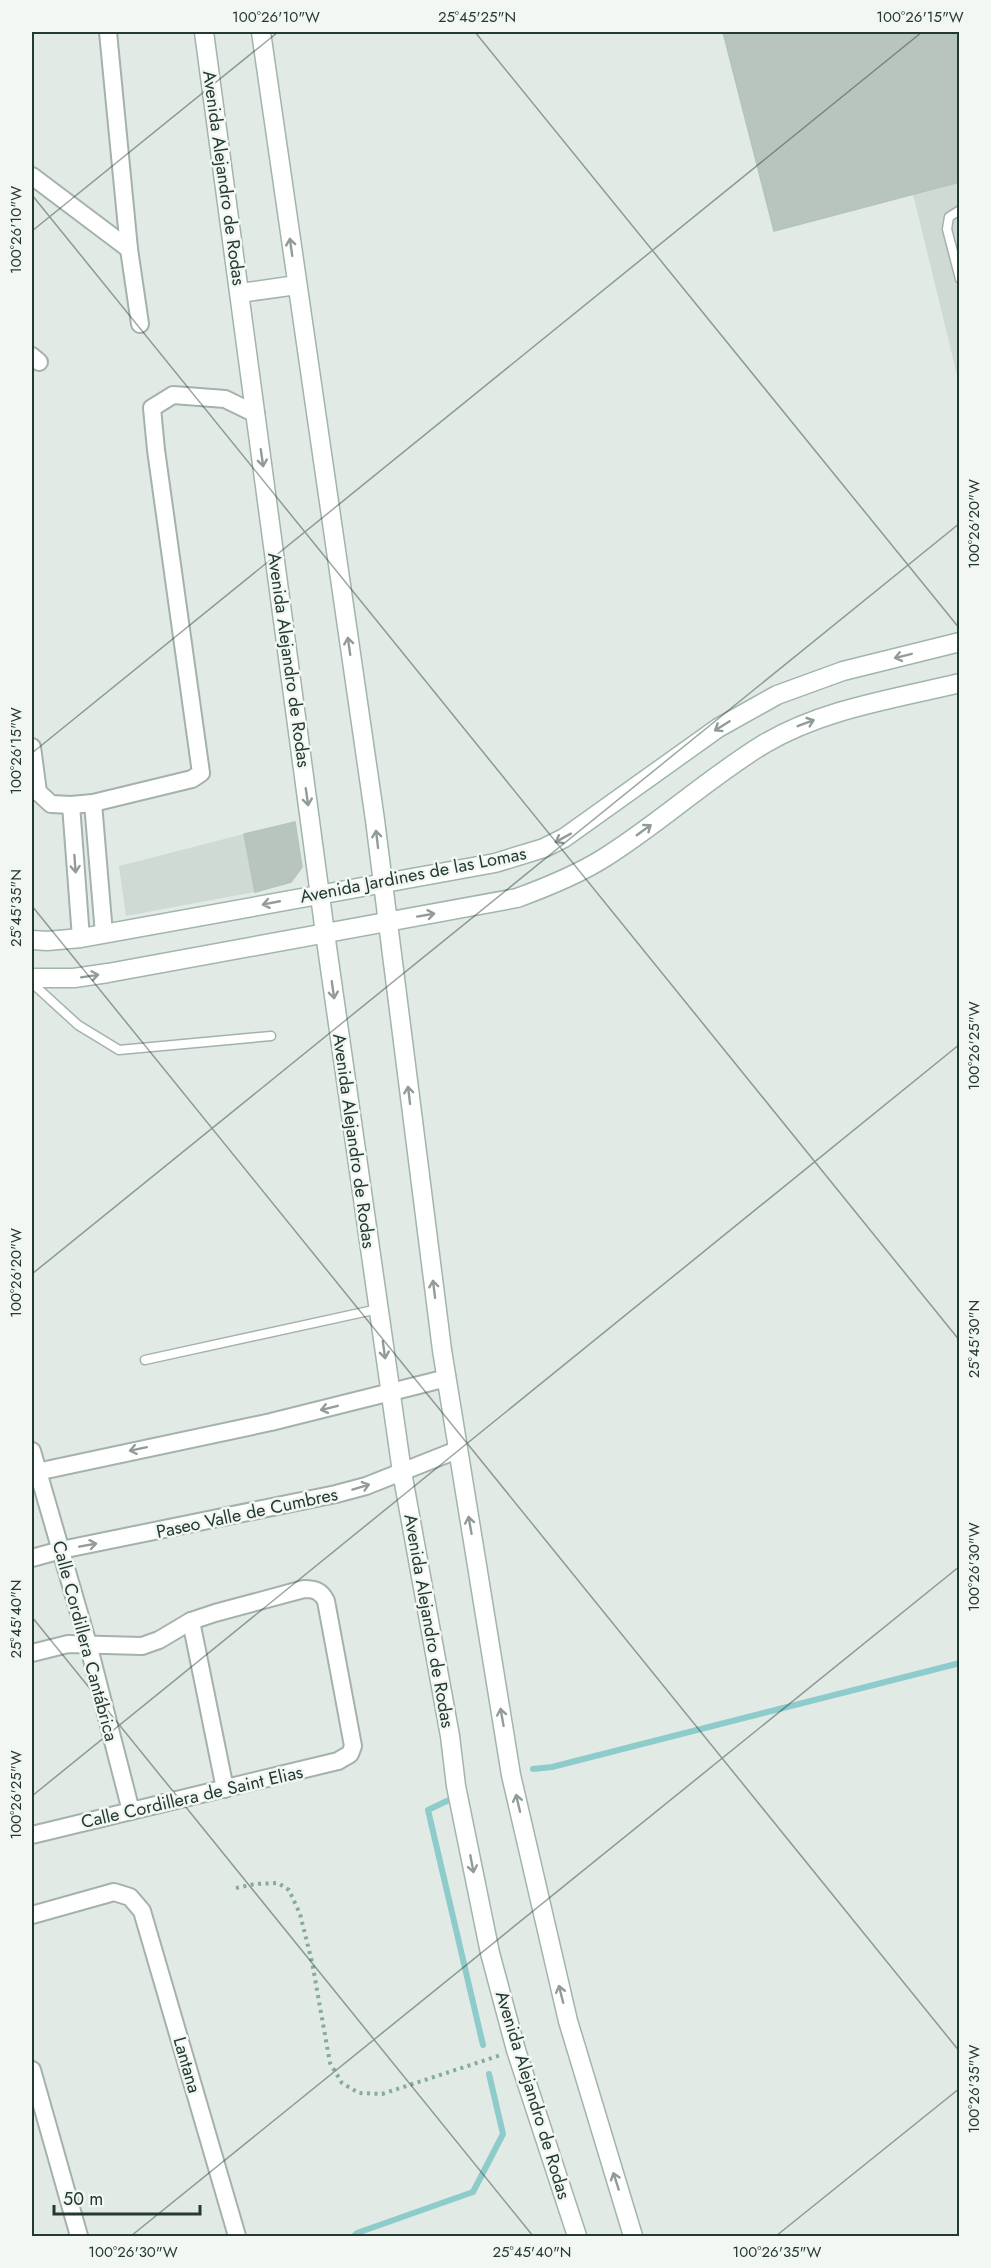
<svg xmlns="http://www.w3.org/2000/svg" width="991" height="2268" viewBox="0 0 991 2268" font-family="Jost,sans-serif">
<rect width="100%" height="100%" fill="#e1eae5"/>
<g fill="#d0dad4">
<polygon points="959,182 959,383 913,194"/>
<polygon points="244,834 255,892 126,916 119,866"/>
</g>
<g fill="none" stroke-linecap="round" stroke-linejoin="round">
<g stroke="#8ecbcb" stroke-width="6">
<polyline points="533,1769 552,1767 960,1663"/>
<polyline points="449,1800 428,1810 483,2045"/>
<polyline points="354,2236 357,2233 473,2192 503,2134 489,2074"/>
</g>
</g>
<g fill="#b7c5be" stroke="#b4c3bb" stroke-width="1.5">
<polygon points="723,32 960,32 960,182 774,231"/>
<polygon points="295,822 302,867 291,882 255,892 244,834"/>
</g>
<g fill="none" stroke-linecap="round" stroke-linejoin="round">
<g stroke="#a4b2ab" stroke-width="11">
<g id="lane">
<polyline points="960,210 949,217 947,229 960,279"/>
<polyline points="32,983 78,1025 119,1050 271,1036"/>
<polyline points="145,1360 378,1309"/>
</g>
</g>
<g stroke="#a4b2ab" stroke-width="20">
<g id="street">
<polyline points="108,32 129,249 140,324"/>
<polyline points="32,176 129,249"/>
<polyline points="32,356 39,362"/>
<polyline points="32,747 38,792 51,804 71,805 93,803 192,779 201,773 156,450 152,408 173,395 225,399 256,414"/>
<polyline points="93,803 104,934"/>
<polyline points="71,805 81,938"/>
<polyline points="32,1451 88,1644 131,1811"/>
<polyline points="32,1473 271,1422 447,1378"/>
<polyline points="32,1558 61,1550 336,1494 366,1486 457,1450"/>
<polyline points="191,1621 225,1789"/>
<path d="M32,1653L68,1644L142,1646L159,1640L191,1621L215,1613L304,1589C315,1589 321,1591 326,1601L353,1746L350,1754L338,1761L32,1835"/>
<polyline points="32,1915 114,1892 130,1897 142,1911 237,2236"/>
<polyline points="32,2070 79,2236"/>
</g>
</g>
<g stroke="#a1b5ab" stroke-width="21">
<g id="secondary">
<polyline points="204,32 325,933 402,1472 450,1736 456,1786 490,1953 516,2050 577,2236"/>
<polyline points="261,32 375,820 442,1350 511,1775 568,2021 633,2236"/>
<polyline points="240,293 297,285"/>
<polyline points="32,940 47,941 81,938 495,863 544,848 564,838 718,728 777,695 843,671 960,642"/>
<path d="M32,978H74L108,973L517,898C547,887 577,875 604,858C660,823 708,778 764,744C823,709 893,699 960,683"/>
</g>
</g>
<polyline stroke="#85ab99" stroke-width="4" stroke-dasharray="3 4.5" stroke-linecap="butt" points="236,1888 255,1884 278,1883 289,1890 300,1914 312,1962 330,2063 342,2083 359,2093 382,2094 501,2055"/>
<use href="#lane" stroke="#fff" stroke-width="8"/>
<use href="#street" stroke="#fff" stroke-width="16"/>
<use href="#secondary" stroke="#fff" stroke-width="18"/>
</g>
<defs><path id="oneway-shaft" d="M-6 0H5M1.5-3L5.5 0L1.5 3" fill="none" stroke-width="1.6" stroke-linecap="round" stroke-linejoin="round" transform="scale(1.5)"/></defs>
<g stroke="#919c98">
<use href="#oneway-shaft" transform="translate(291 247) rotate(-98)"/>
<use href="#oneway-shaft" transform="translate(262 458) rotate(82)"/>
<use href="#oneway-shaft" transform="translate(349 646) rotate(-98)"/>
<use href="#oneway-shaft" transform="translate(903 656) rotate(166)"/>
<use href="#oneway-shaft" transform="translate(806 723) rotate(-21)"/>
<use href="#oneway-shaft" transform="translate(722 726) rotate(148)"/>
<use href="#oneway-shaft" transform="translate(307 797) rotate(82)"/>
<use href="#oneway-shaft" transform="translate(644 830) rotate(-36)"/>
<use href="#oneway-shaft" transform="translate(563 838) rotate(151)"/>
<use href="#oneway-shaft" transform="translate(377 839) rotate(-97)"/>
<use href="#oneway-shaft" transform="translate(75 864) rotate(86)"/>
<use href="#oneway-shaft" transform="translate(271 903) rotate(169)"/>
<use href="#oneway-shaft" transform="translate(426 915) rotate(-10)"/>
<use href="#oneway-shaft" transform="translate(90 976) rotate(-9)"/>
<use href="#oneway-shaft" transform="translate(333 990) rotate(82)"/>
<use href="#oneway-shaft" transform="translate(409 1095) rotate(-97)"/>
<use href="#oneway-shaft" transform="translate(434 1289) rotate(-97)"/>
<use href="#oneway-shaft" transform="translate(384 1350) rotate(82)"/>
<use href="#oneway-shaft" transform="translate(329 1408) rotate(166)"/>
<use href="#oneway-shaft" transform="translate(138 1449) rotate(168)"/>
<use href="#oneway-shaft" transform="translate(361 1487) rotate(-17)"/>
<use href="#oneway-shaft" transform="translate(470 1525) rotate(-100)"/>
<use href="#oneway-shaft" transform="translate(88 1545) rotate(-10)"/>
<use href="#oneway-shaft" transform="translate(502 1717) rotate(-100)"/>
<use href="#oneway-shaft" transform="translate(518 1803) rotate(-103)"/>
<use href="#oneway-shaft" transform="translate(472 1864) rotate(79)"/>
<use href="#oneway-shaft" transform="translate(561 1994) rotate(-104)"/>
<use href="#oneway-shaft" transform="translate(616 2181) rotate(-108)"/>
</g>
<path fill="none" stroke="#233a30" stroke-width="1.5" stroke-opacity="0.45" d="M475,32L960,629M32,195L960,1341M32,231L278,32M32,753L922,32M32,906L960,2052M32,1274L960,523M32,1617L533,2236M32,1796L960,1044M131,2236L960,1566M776,2236L960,2088"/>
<g text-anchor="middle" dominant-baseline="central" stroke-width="5" stroke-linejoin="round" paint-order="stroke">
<g font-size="18" fill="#233a30" stroke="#f2f7f4">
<text transform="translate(224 178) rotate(82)">Avenida Alejandro de Rodas</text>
<text transform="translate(289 660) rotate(82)">Avenida Alejandro de Rodas</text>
<text transform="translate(413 875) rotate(-11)">Avenida Jardines de las Lomas</text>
<text transform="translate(354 1141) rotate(82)">Avenida Alejandro de Rodas</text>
<text transform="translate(247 1513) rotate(-12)">Paseo Valle de Cumbres</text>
<text transform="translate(429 1621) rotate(80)">Avenida Alejandro de Rodas</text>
<text transform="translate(85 1641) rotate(75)">Calle Cordillera Cantábrica</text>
<text transform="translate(192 1797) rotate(-13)">Calle Cordillera de Saint Elias</text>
<text transform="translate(187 2065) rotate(74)">Lantana</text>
<text transform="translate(533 2095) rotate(73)">Avenida Alejandro de Rodas</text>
</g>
</g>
<rect width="991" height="2268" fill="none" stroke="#f2f7f4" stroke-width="66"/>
<path d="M54 2205v9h146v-9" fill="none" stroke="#233a30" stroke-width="3"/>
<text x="63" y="2205" font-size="18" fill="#233a30" stroke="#f2f7f4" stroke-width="4.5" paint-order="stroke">50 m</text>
<rect x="33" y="33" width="925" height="2202" fill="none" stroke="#233a30" stroke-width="2"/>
<g font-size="15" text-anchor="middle" fill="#233a30">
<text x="276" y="22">100°26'10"W</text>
<text x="477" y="22">25°45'25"N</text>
<text x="920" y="22">100°26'15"W</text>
<text transform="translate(16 230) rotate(-90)" y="5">100°26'10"W</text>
<text transform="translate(974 524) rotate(-90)" y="5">100°26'20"W</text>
<text transform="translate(16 751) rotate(-90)" y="5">100°26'15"W</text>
<text transform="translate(16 908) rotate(-90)" y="5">25°45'35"N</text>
<text transform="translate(974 1046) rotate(-90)" y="5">100°26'25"W</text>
<text transform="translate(16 1273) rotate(-90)" y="5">100°26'20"W</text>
<text transform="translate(974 1339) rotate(-90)" y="5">25°45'30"N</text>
<text transform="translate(974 1567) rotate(-90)" y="5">100°26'30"W</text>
<text transform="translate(16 1619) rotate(-90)" y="5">25°45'40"N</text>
<text transform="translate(16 1795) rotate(-90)" y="5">100°26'25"W</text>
<text transform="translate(974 2089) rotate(-90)" y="5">100°26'35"W</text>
<text x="133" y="2257">100°26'30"W</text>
<text x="532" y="2257">25°45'40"N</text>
<text x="777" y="2257">100°26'35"W</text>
</g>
</svg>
